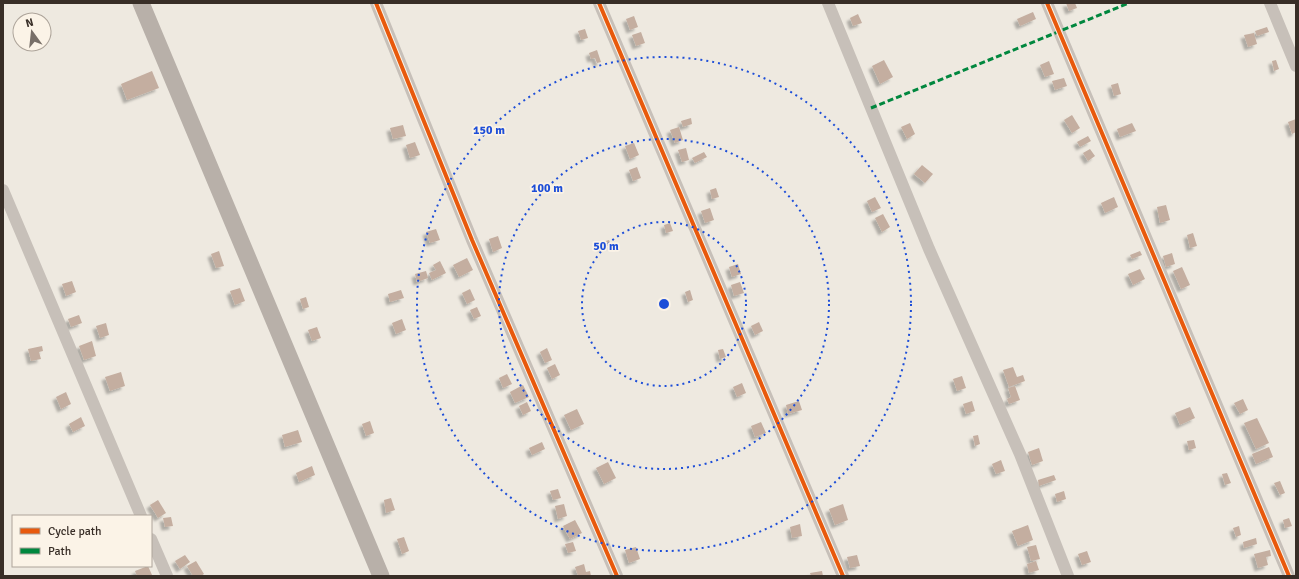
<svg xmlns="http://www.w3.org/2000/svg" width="1299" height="579" viewBox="0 0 1299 579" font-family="Signika,sans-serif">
<defs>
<filter id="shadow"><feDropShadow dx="-3.5" dy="3.5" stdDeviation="1" flood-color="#0004"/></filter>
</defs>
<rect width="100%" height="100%" fill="#eee9e0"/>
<g fill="#c4aea0" filter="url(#shadow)">
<polygon points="1066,3 1075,3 1077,8 1069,11"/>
<polygon points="1033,12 1036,19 1020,26 1017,19"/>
<polygon points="858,14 862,23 853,26 850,18"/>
<polygon points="634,16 638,27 630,30 626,19"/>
<polygon points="1267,27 1269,32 1257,36 1255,31"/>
<polygon points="585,29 588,38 581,40 578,31"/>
<polygon points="641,32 645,43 636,46 632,35"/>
<polygon points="1254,33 1257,44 1248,47 1244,35"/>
<polygon points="597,50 601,62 597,63 595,58 591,59 589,53"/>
<polygon points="884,60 893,77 880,84 872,66"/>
<polygon points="1276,60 1279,69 1274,71 1272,61"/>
<polygon points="1049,61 1054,74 1045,77 1040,65"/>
<polygon points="152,71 159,88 127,100 121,84"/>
<polygon points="1064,78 1067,86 1055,90 1052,81"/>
<polygon points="1118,83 1121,94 1114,96 1111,85"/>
<polygon points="1072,115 1080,128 1072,133 1064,120"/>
<polygon points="691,118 692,124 683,127 681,121"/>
<polygon points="1296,119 1296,132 1292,134 1288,122"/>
<polygon points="910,123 915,134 907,139 901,127"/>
<polygon points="1132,123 1136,131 1120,137 1117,129"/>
<polygon points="403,125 406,136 393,139 390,128"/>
<polygon points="679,127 683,140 675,143 670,130"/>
<polygon points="1088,136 1091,141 1080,147 1077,142"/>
<polygon points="415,142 420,155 410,158 406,145"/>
<polygon points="634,143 639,155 630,159 625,146"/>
<polygon points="686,148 689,160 682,162 678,150"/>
<polygon points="1090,149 1095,156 1088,161 1083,153"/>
<polygon points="704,152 707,157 695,163 692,158"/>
<polygon points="922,165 933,174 925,183 914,174"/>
<polygon points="637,167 641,178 633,181 629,170"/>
<polygon points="716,188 719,197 712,199 710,190"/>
<polygon points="875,197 881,208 872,212 867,201"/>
<polygon points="1114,197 1118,207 1105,213 1101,203"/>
<polygon points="1166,205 1170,220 1160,223 1157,207"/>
<polygon points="710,208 714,220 705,223 701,211"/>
<polygon points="883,214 890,227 882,232 875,218"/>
<polygon points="670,223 673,231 666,233 664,225"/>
<polygon points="436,229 440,240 430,243 426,232"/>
<polygon points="1193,233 1197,246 1190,248 1187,235"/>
<polygon points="498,236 502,248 493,252 489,239"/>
<polygon points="609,240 611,245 601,248 599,243"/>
<polygon points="219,251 224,266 216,268 211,254"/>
<polygon points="1140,251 1142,255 1132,259 1130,255"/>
<polygon points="1172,253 1175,264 1166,267 1163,256"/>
<polygon points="467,258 473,270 459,277 453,265"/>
<polygon points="440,261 446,273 432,280 429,273 436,270 433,265"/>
<polygon points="738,264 741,274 732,277 729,267"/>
<polygon points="1182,267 1190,285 1181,289 1173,271"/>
<polygon points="1140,269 1145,279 1133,285 1128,274"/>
<polygon points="426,271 428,278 417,282 415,274"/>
<polygon points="72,281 76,292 66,296 62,284"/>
<polygon points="740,282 744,293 734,296 731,285"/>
<polygon points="240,288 245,301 235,305 230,291"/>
<polygon points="470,289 475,300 467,304 462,293"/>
<polygon points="401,290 404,298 390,302 388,294"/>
<polygon points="690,290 693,300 688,302 685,292"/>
<polygon points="306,297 309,307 303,309 300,299"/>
<polygon points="477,307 481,316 474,319 470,310"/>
<polygon points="79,315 82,323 71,327 68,319"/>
<polygon points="402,319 406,330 396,334 392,323"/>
<polygon points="759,322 763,331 755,335 751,326"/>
<polygon points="106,323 109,335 100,338 96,326"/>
<polygon points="317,327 321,338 312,341 308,330"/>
<polygon points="92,341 96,356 84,360 79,346"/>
<polygon points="42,346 43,351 39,352 41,359 31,361 28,349"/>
<polygon points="547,348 552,360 545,363 540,352"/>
<polygon points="723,349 726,357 720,359 718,350"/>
<polygon points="555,364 560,375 552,379 547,368"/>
<polygon points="1013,367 1017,377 1023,375 1025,381 1009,387 1003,370"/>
<polygon points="121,372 125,386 110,391 105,377"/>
<polygon points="507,374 512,384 503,388 499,378"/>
<polygon points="962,376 966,388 957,391 953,379"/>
<polygon points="742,383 746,393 737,397 733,387"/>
<polygon points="523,385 529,397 515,403 510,392"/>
<polygon points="1015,386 1020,400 1009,404 1007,399 1011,397 1008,388"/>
<polygon points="66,392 71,404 61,409 56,397"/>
<polygon points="1243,399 1248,410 1240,414 1234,403"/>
<polygon points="799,401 802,410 788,414 786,405"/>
<polygon points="972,401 975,411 966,414 963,404"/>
<polygon points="527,402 531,411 523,415 519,406"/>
<polygon points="1190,407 1195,418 1180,425 1175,413"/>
<polygon points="577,409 584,424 571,430 564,415"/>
<polygon points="81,417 85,426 73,432 69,424"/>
<polygon points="1257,418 1269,443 1256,449 1244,423"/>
<polygon points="370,421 374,433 366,436 362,424"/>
<polygon points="761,422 766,433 755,437 751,426"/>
<polygon points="298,430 302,442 285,447 282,435"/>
<polygon points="978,435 980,444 975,446 973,436"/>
<polygon points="1194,440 1196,448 1189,450 1187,441"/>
<polygon points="542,442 545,449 532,455 529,448"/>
<polygon points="1269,447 1273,457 1256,464 1252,454"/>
<polygon points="1039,448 1043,461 1032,465 1028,452"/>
<polygon points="1001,460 1005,471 996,474 992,464"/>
<polygon points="608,462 616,478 604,484 596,468"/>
<polygon points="312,466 315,475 299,482 296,473"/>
<polygon points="1227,473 1231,483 1225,485 1222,474"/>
<polygon points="1054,475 1056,480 1039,486 1038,480"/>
<polygon points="1280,481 1285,493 1280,495 1274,483"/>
<polygon points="558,489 561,498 553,500 550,491"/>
<polygon points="1064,491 1066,499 1057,502 1055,494"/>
<polygon points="391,498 395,510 386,513 384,500"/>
<polygon points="158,500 166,513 158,518 150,505"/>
<polygon points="564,504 567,516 558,519 555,506"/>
<polygon points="843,504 848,520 835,525 829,509"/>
<polygon points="171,517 173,526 165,527 163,518"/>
<polygon points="1289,518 1292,526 1285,528 1283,520"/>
<polygon points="575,520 582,533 570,539 563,526"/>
<polygon points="800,524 802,536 792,538 790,527"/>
<polygon points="1028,525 1033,540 1018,546 1012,531"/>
<polygon points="1239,526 1241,535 1236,537 1233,528"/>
<polygon points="404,537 409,551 402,554 397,539"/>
<polygon points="1256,538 1257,544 1244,548 1243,542"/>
<polygon points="573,542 576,551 568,553 565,544"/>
<polygon points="1036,545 1040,559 1031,561 1027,547"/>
<polygon points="636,547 640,559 629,563 625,550"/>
<polygon points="1270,550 1271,556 1266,557 1268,565 1258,568 1254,554"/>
<polygon points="1087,551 1091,562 1082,565 1078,554"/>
<polygon points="185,555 190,562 180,569 175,561"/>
<polygon points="857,555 860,566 850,568 847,557"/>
<polygon points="196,561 204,574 201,576 193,576 187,566"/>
<polygon points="1036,561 1039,570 1029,573 1027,564"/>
<polygon points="584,564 586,572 590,571 591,576 578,576 575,567"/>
<polygon points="148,566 152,575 149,576 137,576 135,571"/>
<polygon points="822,571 823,576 811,576 810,573"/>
</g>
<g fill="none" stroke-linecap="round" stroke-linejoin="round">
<g stroke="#c7c0b9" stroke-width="12">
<polyline points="376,3 472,240 617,576"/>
<polyline points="599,3 843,576"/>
<polyline points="828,3 929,249 1020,454 1068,576"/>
<polyline points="1047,3 1289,576"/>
<polyline points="1270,3 1296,66"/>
<polyline points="3,190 141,516"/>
<polyline points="151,539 167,576"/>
</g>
<polyline stroke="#b8b0a9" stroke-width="17" points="141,3 381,576"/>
<polyline stroke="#00873e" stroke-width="3" stroke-dasharray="6 3" stroke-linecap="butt" points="871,108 1129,3"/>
<g stroke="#fbf3e7" stroke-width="6">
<g id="cycleway">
<polyline points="376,3 472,240 617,576"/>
<polyline points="599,3 843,576"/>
<polyline points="1047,3 1289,576"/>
</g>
</g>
<use href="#cycleway" stroke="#e8590c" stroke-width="4"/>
</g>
<g fill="none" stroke="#1d4ed8" stroke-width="2" stroke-dasharray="2 4">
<circle cx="664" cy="304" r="82"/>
<circle cx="664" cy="304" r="165"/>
<circle cx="664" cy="304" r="247"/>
</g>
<circle cx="664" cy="304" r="6" fill="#1d4ed8" stroke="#fbf3e7" stroke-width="2"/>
<g font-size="12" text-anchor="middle" font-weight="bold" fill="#1d4ed8" stroke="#fbf3e7" stroke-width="3.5" stroke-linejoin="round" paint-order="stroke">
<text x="489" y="134">150 m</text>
<text x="547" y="192">100 m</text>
<text x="606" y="250">50 m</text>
</g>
<rect width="1299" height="579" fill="none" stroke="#382e27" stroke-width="8"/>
<rect x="12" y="515" width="140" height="52" fill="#fbf3e7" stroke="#ada49a"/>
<rect x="20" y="528" width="20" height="6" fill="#e8590c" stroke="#ada49a"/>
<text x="48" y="535" font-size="12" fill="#382e27">Cycle path</text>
<rect x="20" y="548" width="20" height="6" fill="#00873e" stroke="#ada49a"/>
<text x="48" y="555" font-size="12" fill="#382e27">Path</text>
<g transform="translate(32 32) rotate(345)"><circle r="19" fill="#fbf3e7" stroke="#ada49a"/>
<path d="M0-3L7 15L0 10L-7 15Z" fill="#786f68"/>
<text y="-6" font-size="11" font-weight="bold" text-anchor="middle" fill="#382e27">N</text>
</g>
</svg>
